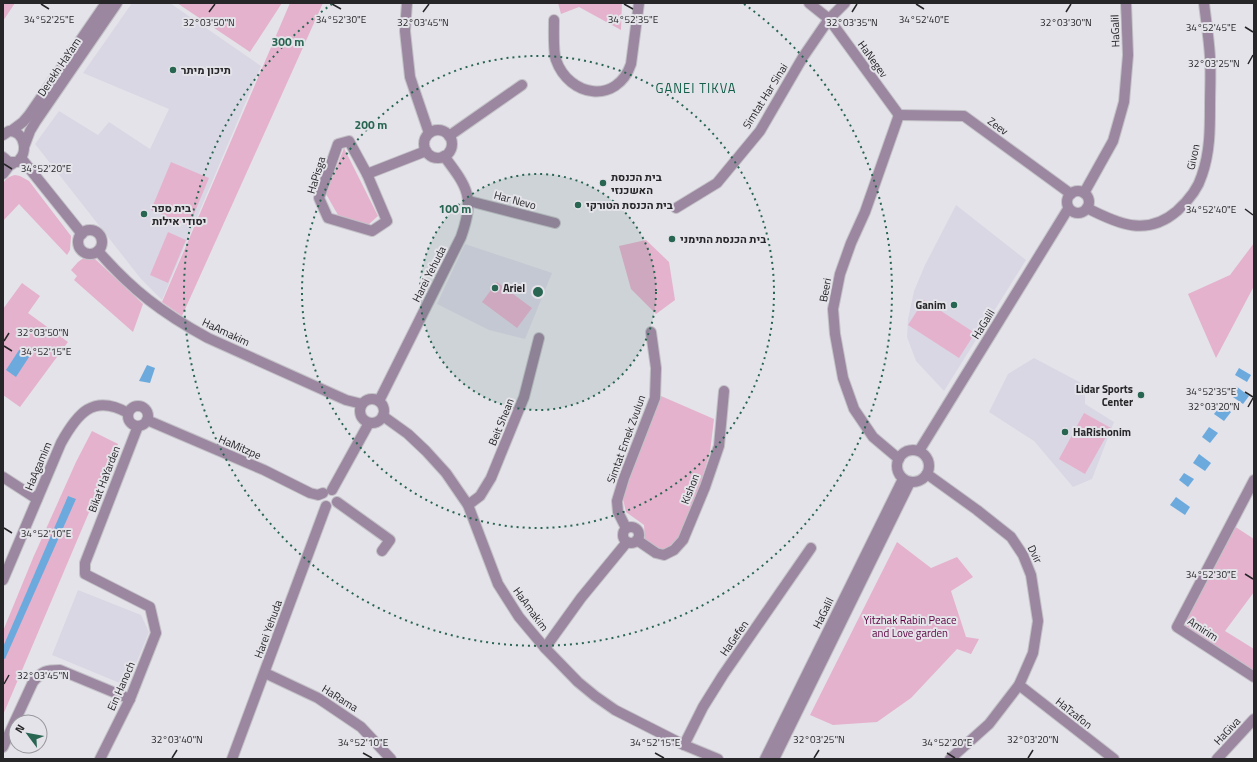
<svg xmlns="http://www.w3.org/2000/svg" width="1257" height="762" viewBox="0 0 1257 762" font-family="'Titillium Web',Heebo,sans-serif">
<rect width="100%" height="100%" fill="#e4e3e9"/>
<g fill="#dad7e4">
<polygon points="132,3 170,3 261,66 162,300 141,279 35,144 59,111 98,135 109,122 150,149 169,109 83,73"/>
<polygon points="956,205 1026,260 944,391 916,361 907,337 908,319 914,291 925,265"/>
<polygon points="465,244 552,273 525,339 489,330 437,304"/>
<polygon points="1034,358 1085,385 1085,404 1114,422 1092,479 1073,487 1034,441 989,412 1008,374"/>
<polygon points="78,590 141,615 149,632 127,686 52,655"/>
</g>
<g fill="#e5b2cd">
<polygon points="3,3 15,3 3,21"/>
<polygon points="177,3 282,3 250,52"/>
<polygon points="290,3 323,3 182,316 162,302"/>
<polygon points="558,3 622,3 621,30 579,7 561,14"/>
<polygon points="344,148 378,216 368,225 338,215 326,194"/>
<polygon points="171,162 209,178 189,226 151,210"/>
<path d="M15,175L20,176L29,181L71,236L70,250L67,255L19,204L3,221C3,212 1,193 3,185C4,179 10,176 15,175Z"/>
<polygon points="168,232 186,240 168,283 150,275"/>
<polygon points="646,240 669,262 675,300 656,314 631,289 619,246"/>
<polygon points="1254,243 1254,286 1216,358 1188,294 1230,275"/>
<polygon points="85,257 95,259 143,304 133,332 74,280 77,276 71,270 78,262"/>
<polygon points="497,282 532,308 517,328 482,302"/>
<polygon points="22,283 40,296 28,313 68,342 20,407 3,395 3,309"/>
<polygon points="924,300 975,333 959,358 908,325"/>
<polygon points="661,396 714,419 710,452 695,502 679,539 671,548 661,550 645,540 644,525 626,512 623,499 636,459"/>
<polygon points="1084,413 1111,428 1085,474 1059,459"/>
<polygon points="92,431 118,444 3,715 3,631 33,558 76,462"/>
<polygon points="1231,524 1254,539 1254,592 1225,631 1254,649 1254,677 1177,627"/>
<polygon points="897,542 931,568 957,557 973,577 951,591 966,637 979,639 971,654 957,649 911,698 877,722 833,725 810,715"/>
</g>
<g fill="#6caade">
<polygon points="21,347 31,354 16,377 6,370"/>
<polygon points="147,365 155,368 150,383 139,381"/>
<polygon points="1239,368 1251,375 1247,382 1235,375"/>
<polygon points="1236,386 1249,396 1243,404 1230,395"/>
<polygon points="1221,405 1231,412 1224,421 1214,414"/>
<polygon points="1209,427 1218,433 1210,443 1202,437"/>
<polygon points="1199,454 1211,463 1205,471 1193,463"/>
<polygon points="1184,473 1194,479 1188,487 1179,480"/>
<polygon points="68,496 76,499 5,659 3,658 3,647"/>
<polygon points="1176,497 1190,507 1185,515 1170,505"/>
</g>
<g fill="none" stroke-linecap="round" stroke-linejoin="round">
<g stroke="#c2c1c6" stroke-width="12">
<g id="minor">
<polyline points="407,3 405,31 410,77 429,133"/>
<polyline points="809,3 829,19 899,115"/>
<path d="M554,20C554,30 553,52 556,60C569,97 617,105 631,64L639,3"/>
<polyline points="899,115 865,212 851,243 840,274 833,309 835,334 843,378 854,409 873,437 899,459"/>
<polyline points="899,115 964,116 1071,194"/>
<circle cx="438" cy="144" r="14"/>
<polyline points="11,131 23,122 29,115 106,3"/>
<path d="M3,135L9,131C25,131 29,153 17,162H9L3,157"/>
<polyline points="449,136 522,85"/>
<polygon points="349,141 367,174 387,221 372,231 328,218 319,198 338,144"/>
<polyline points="24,147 30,131 36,121 117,3"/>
<polyline points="21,158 82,234"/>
<polyline points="3,174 9,166 15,162"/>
<polyline points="367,174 426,151"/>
<circle cx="1078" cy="202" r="11"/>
<polyline points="1084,193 1113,141 1124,102 1128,55 1126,3"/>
<polyline points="469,201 555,223"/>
<polyline points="676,208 717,183 760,131 803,57 829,19 845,3"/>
<path d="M1087,208C1118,224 1147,237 1177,211C1188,201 1198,189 1202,175C1210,152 1210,129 1210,106C1210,90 1211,73 1210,57C1209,39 1206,21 1204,3"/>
<circle cx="90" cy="242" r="12"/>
<path d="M98,251C132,290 162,313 208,338L346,400L362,404"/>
<circle cx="372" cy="411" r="12"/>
<path d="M379,401L461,237C475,197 468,188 444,156"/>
<circle cx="138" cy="416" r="10"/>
<polyline points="383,416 408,434 426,451 446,473 468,505 498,584 519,617 545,648 578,682 595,696 615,710 684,745 718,759"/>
<polyline points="147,420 264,470 310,493 318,495 323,493"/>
<circle cx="913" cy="466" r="16"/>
<polyline points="919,451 1068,209"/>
<polyline points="927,474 977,510 1011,537 1023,555 1031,575 1038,621 1033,653 1019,685 989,724 950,759"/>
<polyline points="3,477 37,499"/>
<polyline points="1254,480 1177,627 1254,677"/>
<polyline points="332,490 369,423"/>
<polyline points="337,502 390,540 382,551"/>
<polyline points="468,505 480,496 491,478 524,397 539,338"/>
<circle cx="631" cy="535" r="8"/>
<polyline points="626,528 618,512 617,501 624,478 655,398 656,368 651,332"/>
<polyline points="637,540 656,553 664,555 674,550 683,540 705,487 719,446 724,391"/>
<path d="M3,580L61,443C77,414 93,393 128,413"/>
<polyline points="545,648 581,598 627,542"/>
<polyline points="265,673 318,698 361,727 391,759"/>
<polyline points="1019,685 1114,759"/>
<polyline points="684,745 703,707 723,675 811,548"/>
<path d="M3,747L33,682C42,671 46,670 60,670L130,699"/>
<polyline points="100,759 130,699 156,633 150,607 85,574 85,563 138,426"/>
<polyline points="232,759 326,506"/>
<polyline points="765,759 903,479"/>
<polyline points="774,759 910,482"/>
<polyline points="1217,759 1254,719"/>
</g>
</g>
<use href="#minor" stroke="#9c87a1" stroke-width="10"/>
</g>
<path fill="none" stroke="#262628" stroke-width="1.5" d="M41,4L49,9M332,4L341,9M624,4L633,9M916,4L924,9M209,12L215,4M423,12L429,4M852,12L857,4M1066,12L1071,4M1245,27L1253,32M1248,64L1253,55M4,164L12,169M1245,209L1253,215M4,341L9,333M4,346L12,351M1245,392L1253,397M1248,407L1253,398M4,528L12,533M1245,574L1253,579M4,684L9,675M363,753L372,758M655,753L664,758M947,753L955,758M172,758L177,750M814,758L819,750M1028,758L1033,750"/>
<circle cx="538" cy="292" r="118" fill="#296652" fill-opacity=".12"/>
<g fill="none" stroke="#296652" stroke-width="2" stroke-dasharray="2 4">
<circle cx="538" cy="292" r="118"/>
<circle cx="538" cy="292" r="236"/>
<path d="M744 4A354 354 0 1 1 332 4"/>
</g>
<g fill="#296652" stroke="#e4e3e9" stroke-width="1.5">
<circle cx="173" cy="70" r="4"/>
<circle cx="603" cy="183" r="4"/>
<circle cx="578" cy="205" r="4"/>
<circle cx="144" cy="214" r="4"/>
<circle cx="672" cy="239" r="4"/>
<circle cx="495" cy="288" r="4"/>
<circle cx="954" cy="305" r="4"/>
<circle cx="1141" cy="395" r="4"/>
<circle cx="1065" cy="432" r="4"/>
</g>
<g text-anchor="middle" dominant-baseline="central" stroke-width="4" stroke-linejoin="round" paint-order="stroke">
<g font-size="11" fill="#262628" stroke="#e4e3e9">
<text transform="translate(1115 31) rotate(-92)">HaGalil</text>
<text transform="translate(873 59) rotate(54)">HaNegev</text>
<text transform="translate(59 67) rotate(-56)">Derekh HaYam</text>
<text transform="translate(765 96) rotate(-58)">Simtat Har Sinai</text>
<text transform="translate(998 126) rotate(36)">Zeev</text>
<text transform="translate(1193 157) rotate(-78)">Givon</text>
<text transform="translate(316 175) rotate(-73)">HaPisga</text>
<text transform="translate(515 200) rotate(15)">Har Nevo</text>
<text transform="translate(429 274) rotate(-63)">Harei Yehuda</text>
<text transform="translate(825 290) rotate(-79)">Beeri</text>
<text transform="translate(983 324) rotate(-58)">HaGalil</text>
<text transform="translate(226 332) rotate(25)">HaAmakim</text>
<text transform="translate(501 422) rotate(-68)">Beit Shean</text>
<text transform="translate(626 439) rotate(-70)">Simtat Emek Zvulun</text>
<text transform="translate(240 447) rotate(23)">HaMitzpe</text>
<text transform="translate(38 466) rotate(-67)">HaAgamim</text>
<text transform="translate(104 479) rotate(-69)">Bikat HaYarden</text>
<text transform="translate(690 489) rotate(-69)">Kishon</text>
<text transform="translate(1035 554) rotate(63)">Dvir</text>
<text transform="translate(531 609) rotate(54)">HaAmakim</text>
<text transform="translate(823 613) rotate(-64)">HaGalil</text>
<text transform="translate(268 629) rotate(-70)">Harei Yehuda</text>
<text transform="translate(1203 629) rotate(33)">Amirim</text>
<text transform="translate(734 638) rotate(-55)">HaGefen</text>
<text transform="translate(121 686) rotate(-66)">Ein Hanoch</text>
<text transform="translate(340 698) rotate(32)">HaRama</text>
<text transform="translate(1074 713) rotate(38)">HaTzafon</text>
<text transform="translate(1227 731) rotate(-47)">HaGiva</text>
</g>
<g font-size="11" font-weight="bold" fill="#262628" stroke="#e4e3e9" text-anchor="start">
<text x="181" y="70">תיכון מיתר</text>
<text x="611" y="177">בית הכנסת<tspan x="611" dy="13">האשכנזי</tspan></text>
<text x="586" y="205">בית הכנסת הטורקי</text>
<text x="152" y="208">בית ספר<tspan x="152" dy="13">יסודי אילות</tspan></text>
<text x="680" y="239">בית הכנסת התימני</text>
<text x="503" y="288">Ariel</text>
<text x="946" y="305" text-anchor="end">Ganim</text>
<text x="1133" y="389" text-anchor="end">Lidar Sports<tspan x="1133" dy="13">Center</tspan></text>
<text x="1073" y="432">HaRishonim</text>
</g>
<g font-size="11" fill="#5b0340" stroke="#e4e3e9">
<text x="910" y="620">Yitzhak Rabin Peace<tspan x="910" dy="13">and Love garden</tspan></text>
</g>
<g font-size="13" letter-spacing="1" fill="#125e48" stroke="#e4e3e9">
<text x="696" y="88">GANEI TIKVA</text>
</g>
</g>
<g font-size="10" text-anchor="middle" fill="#262628" stroke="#e4e3e9" stroke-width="4" stroke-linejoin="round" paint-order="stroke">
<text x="49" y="23">34°52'25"E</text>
<text x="341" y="23">34°52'30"E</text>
<text x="633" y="23">34°52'35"E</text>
<text x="924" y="23">34°52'40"E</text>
<text x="209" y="26">32°03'50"N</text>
<text x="423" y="26">32°03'45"N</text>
<text x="852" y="26">32°03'35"N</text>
<text x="1066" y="26">32°03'30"N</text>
<text x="1211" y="31">34°52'45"E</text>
<text x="1214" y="67">32°03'25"N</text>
<text x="46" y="172">34°52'20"E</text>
<text x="1211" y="213">34°52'40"E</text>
<text x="43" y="336">32°03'50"N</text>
<text x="46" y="355">34°52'15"E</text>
<text x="1211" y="395">34°52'35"E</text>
<text x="1214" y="410">32°03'20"N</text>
<text x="46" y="537">34°52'10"E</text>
<text x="1211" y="578">34°52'30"E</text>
<text x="43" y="679">32°03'45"N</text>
<text x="177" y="743">32°03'40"N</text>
<text x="819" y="743">32°03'25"N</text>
<text x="1033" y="743">32°03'20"N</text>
<text x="363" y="746">34°52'10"E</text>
<text x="655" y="746">34°52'15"E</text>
<text x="947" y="746">34°52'20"E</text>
</g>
<circle cx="538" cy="292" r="6" fill="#296652" stroke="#e4e3e9" stroke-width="2"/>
<g font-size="12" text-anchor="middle" font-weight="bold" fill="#296652" stroke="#e4e3e9" stroke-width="4" stroke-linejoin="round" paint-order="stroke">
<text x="288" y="46">300 m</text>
<text x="371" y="129">200 m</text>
<text x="455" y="213">100 m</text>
</g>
<rect width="1257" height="762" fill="none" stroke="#262628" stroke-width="8"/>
<g transform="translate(28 734) rotate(302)"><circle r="19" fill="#e4e3e9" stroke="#98979c"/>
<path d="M0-3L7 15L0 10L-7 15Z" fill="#296652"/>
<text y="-6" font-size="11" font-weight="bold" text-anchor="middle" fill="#262628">N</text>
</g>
</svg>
